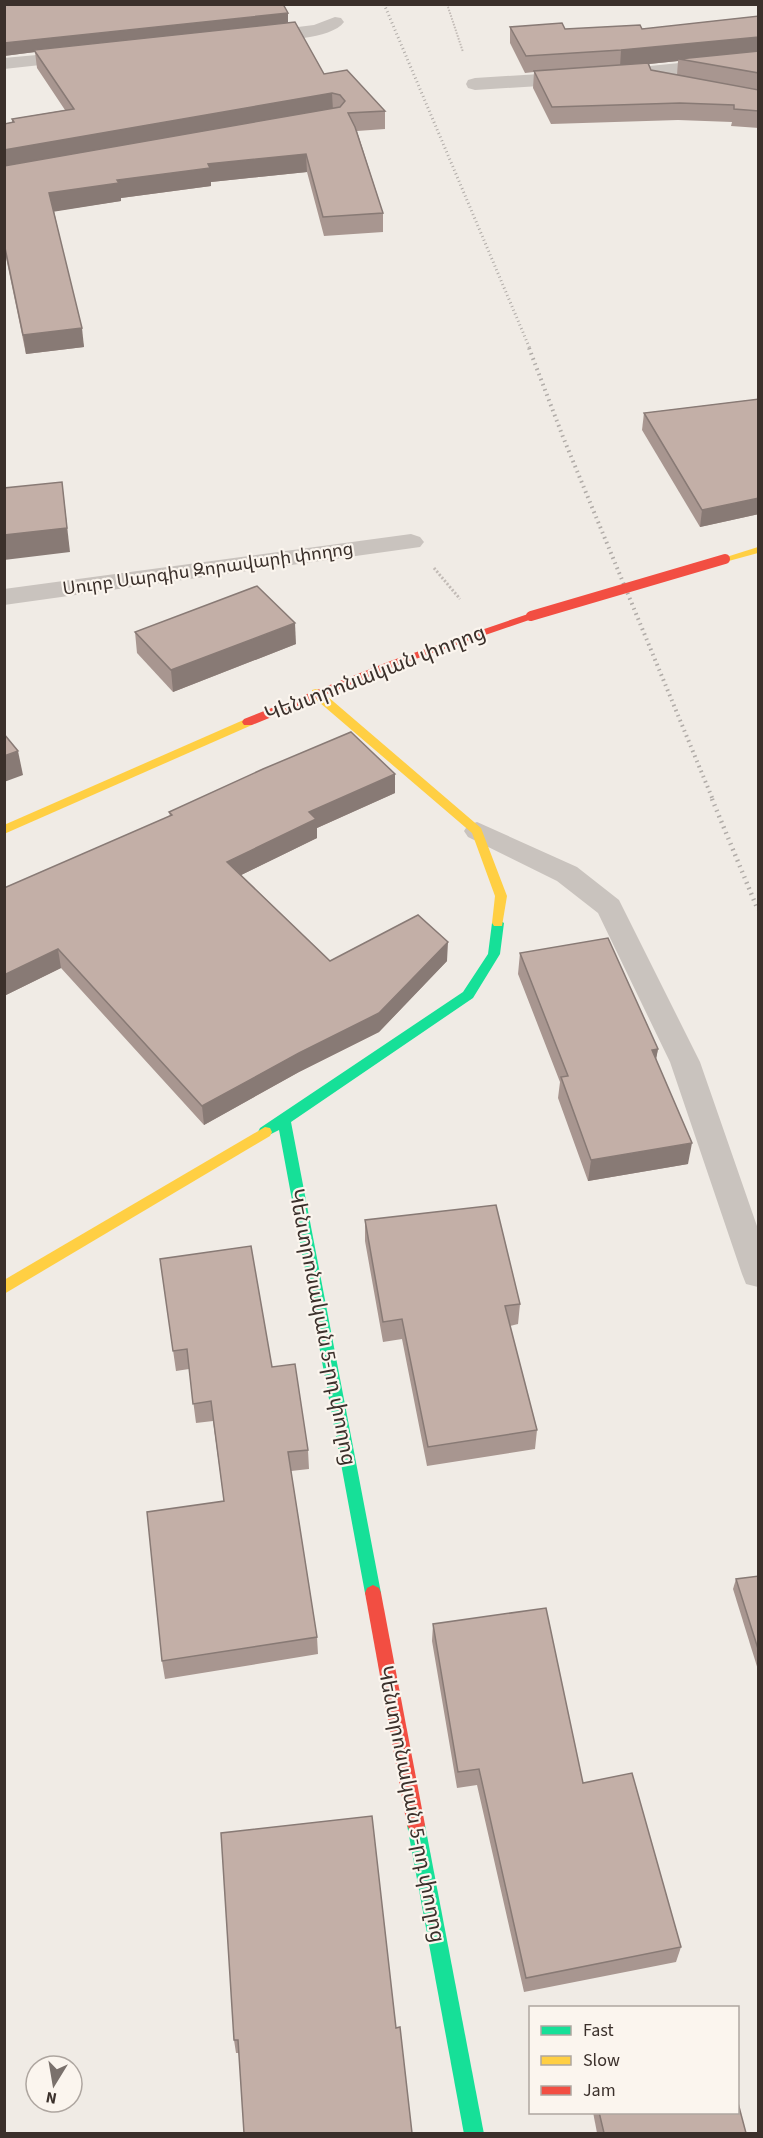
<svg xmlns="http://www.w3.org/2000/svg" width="763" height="2138" viewBox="0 0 763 2138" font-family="'Source Sans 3','Noto Sans Armenian',sans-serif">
<rect width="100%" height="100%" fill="#f0ebe5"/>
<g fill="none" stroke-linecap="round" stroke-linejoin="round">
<polyline stroke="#c2bbb6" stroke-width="2" stroke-dasharray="1.5 1.5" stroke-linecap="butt" points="447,4 463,52"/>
<polyline stroke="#c2bbb6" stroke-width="3" stroke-dasharray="2 2" stroke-linecap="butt" points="434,568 460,599"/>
<polygon fill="#c9c3be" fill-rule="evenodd" points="477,822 577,867 619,900 700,1062 758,1229 758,1287 746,1284 742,1274 670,1062 598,913 557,881 468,837 464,831 468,825"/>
<g fill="#c9c3be" fill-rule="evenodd">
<path d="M335,17L341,18L344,22C331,40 278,40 257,42L251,41L248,37L251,33L257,32L314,25Z"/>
<polygon points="80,51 86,52 89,56 86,60 4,69 4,58"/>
<polygon points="758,55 758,65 620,81 475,90 468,88 466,84 468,80 475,78 620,69"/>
<polygon points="411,534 420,537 424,542 420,547 4,605 4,589"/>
</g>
<g fill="#16e098" fill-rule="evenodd">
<polygon points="498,919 504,923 500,954 473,998 291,1122 381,1593 379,1598 373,1601 367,1598 365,1593 279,1130 265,1137 260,1136 258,1132 260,1128 463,992 488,954 492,923"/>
<polygon points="416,1816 422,1819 425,1825 484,2134 464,2134 407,1825 410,1819"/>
</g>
<g fill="#ffcf43" fill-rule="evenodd">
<polygon points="758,547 758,553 725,562 720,559"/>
<polygon points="316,689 320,690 481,828 507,896 502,926 494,926 492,923 495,896 472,833 312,696 312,690"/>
<polygon points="248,718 252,719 252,725 4,834 4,825"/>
<polygon points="265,1127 270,1128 272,1132 270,1136 4,1294 4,1280"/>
</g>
<g fill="#f24e42" fill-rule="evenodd">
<polygon points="531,613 535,614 535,618 401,664 252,725 244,725 242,722 244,719 393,660"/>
<polygon points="373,1585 379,1588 381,1593 425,1825 422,1831 416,1834 410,1831 407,1825 365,1593 367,1588"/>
</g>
<polyline stroke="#b1aca8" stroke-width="3" stroke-dasharray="1 3" stroke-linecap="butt" points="384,4 530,349"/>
<polyline stroke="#b1aca8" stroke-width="4" stroke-dasharray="1.5 4" stroke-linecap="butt" points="529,348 563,437 713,800"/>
<polyline stroke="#b1aca8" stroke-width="4.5" stroke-dasharray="1.5 4.5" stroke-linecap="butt" points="712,799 758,910"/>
<polyline stroke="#f24e42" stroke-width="10" points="531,616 725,559"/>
</g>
<g fill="#a89690" fill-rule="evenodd">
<polygon points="4,4 288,23 324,74 385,111 385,129 357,131 383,213 383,232 324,236 307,172 211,182 211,186 121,198 121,201 54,211 84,347 26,354 4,248 4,124 12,122 12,119 65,110 37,68 35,52 4,56"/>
<path d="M759,16V128L731,126L732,122L678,120L551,124L533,88L534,72L525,73L510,43V27L565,29H642ZM678,61L677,75L651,70L649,64Z"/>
<polygon points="759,399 759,514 700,527 642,430 644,413"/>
<polygon points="135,632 296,644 173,692 137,653"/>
<polygon points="395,793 317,828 317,838 241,875 330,961 447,961 379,1032 299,1072 204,1125 61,968 4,996 170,816 169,812"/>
<polygon points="520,953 658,1049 656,1058 688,1164 588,1181 558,1098 560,1082 518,974"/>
<polygon points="365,1220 520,1304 518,1324 510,1326 537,1430 535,1449 427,1466 402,1339 383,1342 365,1241"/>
<polygon points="160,1259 272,1367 308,1450 309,1469 291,1471 317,1637 318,1654 165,1679 162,1661 224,1501 213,1421 196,1423 189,1369 176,1371"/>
<polygon points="759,1576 759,1673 733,1589 736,1579"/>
<polygon points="433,1624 583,1783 681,1947 676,1962 524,1992 477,1785 457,1788 432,1641"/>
<polygon points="372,1816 239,2053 236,2053 234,2040"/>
<polygon points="593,2112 738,2112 746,2133 597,2133"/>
</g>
<g fill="#887a75">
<polygon points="288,13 288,26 34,50 35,52 4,56 4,43"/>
<polygon points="759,37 759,53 679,59 678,61 620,67 621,50"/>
<polygon points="332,93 333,111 4,169 4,150"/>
<polygon points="306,154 307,172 211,182 211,186 121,198 121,201 52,212 49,193 117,180 208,164"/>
<polygon points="82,328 84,347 26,354 23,335"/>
<polygon points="62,482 70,552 4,560 4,535"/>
<polygon points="759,498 759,514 700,527 702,510"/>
<polygon points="295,623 296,644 173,692 171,670"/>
<polygon points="18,751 23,775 4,782 4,756"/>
<polygon points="395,774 395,793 317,828 317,838 229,881 227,862 309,812"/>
<polygon points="448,942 447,961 379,1032 299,1072 204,1125 202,1106"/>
<polygon points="58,949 61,968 4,996 4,975"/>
<polygon points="658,1049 654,1070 652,1050"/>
<polygon points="692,1143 688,1164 588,1181 591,1160"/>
</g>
<g fill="#c3afa7" stroke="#887a75" stroke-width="1.5">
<polygon points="4,4 283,4 288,13 4,43"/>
<polygon points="759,16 759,37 621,50 526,56 510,27 562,23 565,29 640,25 642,29"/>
<polygon points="295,22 324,74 347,70 385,111 348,113 355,127 383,213 323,217 306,154 208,164 210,168 117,180 119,183 49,193 82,328 23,335 4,243 4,166 340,107 345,101 340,95 332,93 4,150 4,124 14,122 12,119 74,109 34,50"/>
<polygon points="759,51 759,73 679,59"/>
<polygon points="648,63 651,70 759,90 759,111 734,109 734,105 680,103 552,107 534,71"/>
<polygon points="759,399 759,498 702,510 644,413"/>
<polygon points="62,482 67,528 4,535 4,488"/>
<polygon points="257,586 295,623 171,670 135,632"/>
<polygon points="351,732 395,774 309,812 316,819 227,862 330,961 418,915 448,942 379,1013 299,1053 202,1106 58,949 4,975 4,888 172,815 169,812 263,769"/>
<polygon points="4,734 18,751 4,756"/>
<polygon points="608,938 658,1049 652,1050 692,1143 591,1160 561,1077 568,1076 520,953"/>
<polygon points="496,1205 520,1304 505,1306 537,1430 428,1447 402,1319 383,1322 365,1220"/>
<polygon points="251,1246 272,1367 295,1364 308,1450 288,1452 317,1637 162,1661 147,1512 224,1501 211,1401 193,1404 187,1349 173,1351 160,1259"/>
<polygon points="759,1576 759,1652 736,1579"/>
<polygon points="546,1608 583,1783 632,1773 681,1947 526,1978 479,1769 458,1772 433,1624"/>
<polygon points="372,1816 396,2028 400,2027 412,2133 244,2133 238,2040 234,2040 221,1833"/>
<polygon points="738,2103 746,2133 604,2133 599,2112 738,2112"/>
</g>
<g text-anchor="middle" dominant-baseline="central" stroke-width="4.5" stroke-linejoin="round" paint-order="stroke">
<g font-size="18" fill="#3b302b" stroke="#fbf5ee">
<text transform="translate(208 569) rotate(-8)">Սուրբ Սարգիս Զորավարի փողոց</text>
</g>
<g font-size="21" fill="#3b302b" stroke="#fbf5ee">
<text transform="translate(375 673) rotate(-21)">Կենտրոնական փողոց</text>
<text transform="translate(323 1327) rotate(79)">Կենտրոնական 5-րդ փողոց</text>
<text transform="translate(412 1804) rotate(79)">Կենտրոնական 5-րդ փողոց</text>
</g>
</g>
<rect width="763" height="2138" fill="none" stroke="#3b302b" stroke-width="12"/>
<rect x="529" y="2006" width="210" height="108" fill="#fbf5ee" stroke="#aea6a0" stroke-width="1.5"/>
<rect x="541" y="2026" width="30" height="9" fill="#16e098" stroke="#aea6a0" stroke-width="1.5"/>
<text x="583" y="2036" font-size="18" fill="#3b302b">Fast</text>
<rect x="541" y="2056" width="30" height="9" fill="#ffcf43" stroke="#aea6a0" stroke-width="1.5"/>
<text x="583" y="2066" font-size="18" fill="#3b302b">Slow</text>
<rect x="541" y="2086" width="30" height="9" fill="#f24e42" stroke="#aea6a0" stroke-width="1.5"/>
<text x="583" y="2096" font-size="18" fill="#3b302b">Jam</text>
<g transform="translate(54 2084) rotate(191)"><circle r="28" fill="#fbf5ee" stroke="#aea6a0" stroke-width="1.5"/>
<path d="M0-4.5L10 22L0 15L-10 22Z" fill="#7a716c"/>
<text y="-9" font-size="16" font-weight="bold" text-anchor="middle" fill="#3b302b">N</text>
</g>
</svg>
